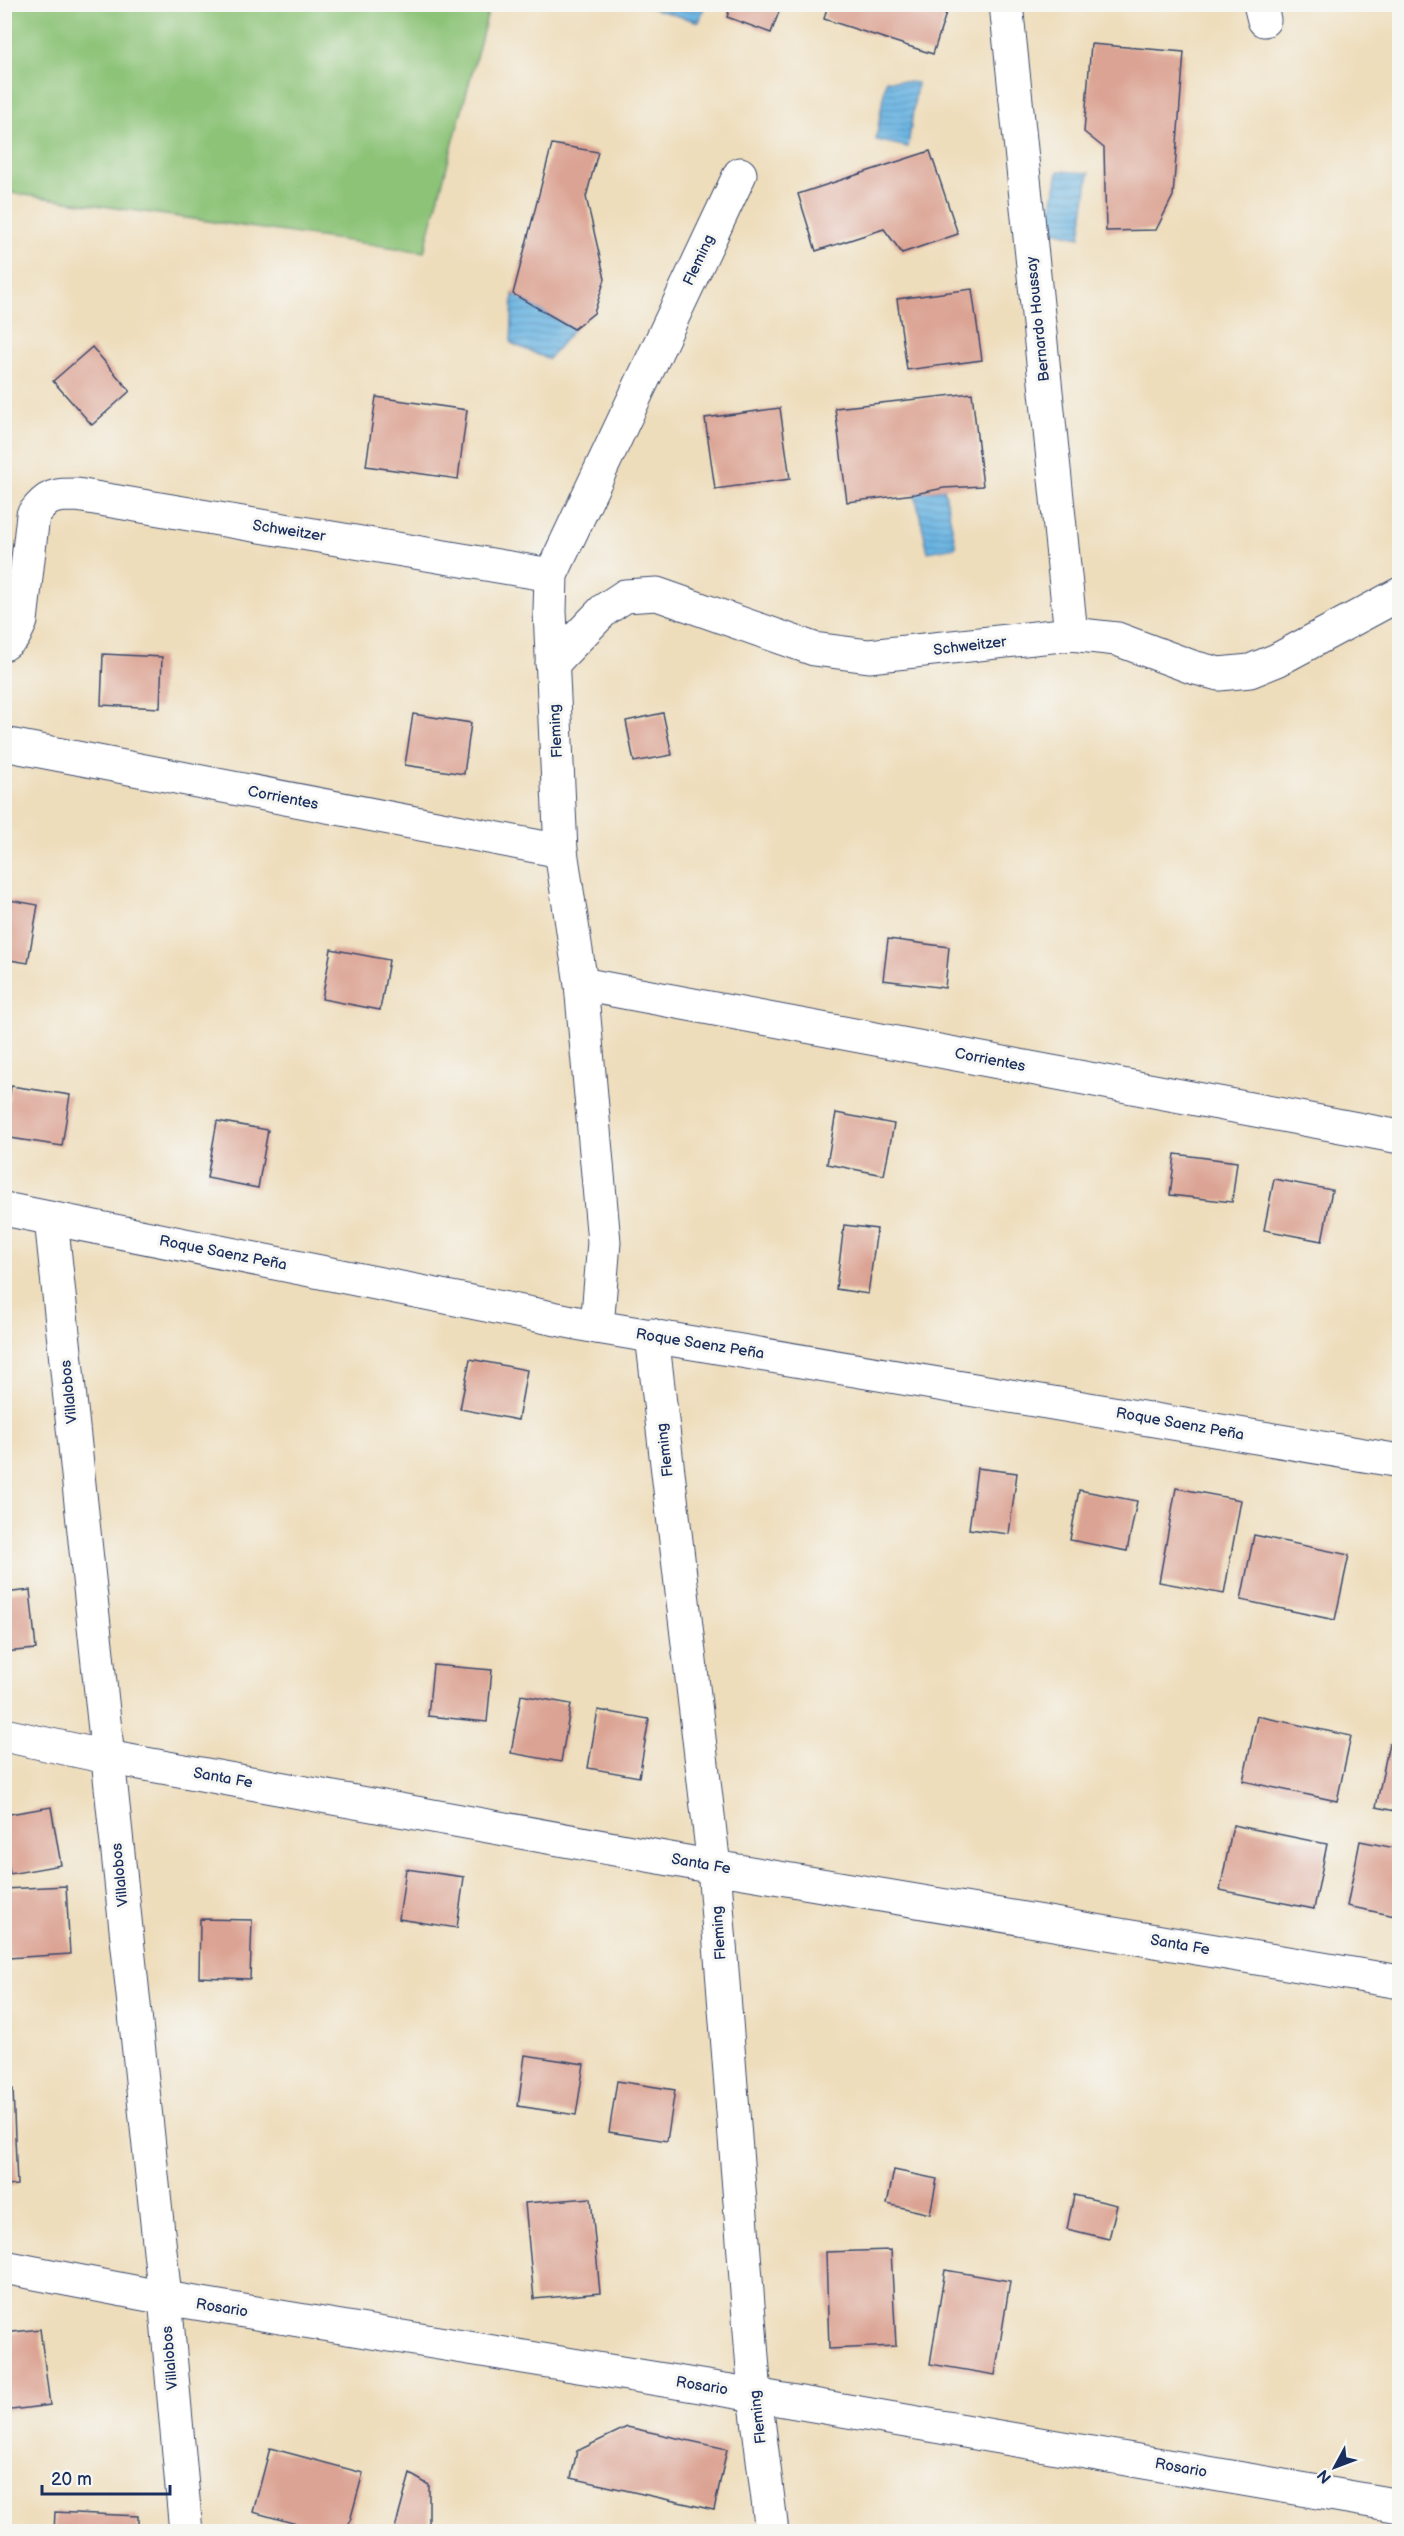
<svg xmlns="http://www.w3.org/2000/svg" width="1404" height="2536" viewBox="0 0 1404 2536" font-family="'Balsamiq Sans',sans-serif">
<defs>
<pattern id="water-rules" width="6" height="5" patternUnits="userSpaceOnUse" patternTransform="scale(1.5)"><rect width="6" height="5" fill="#69b4e2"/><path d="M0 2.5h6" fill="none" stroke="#5693ba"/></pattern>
</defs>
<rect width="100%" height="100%" fill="#f6f6f2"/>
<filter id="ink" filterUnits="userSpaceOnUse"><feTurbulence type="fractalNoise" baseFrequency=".0167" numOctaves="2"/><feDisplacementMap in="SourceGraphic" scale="12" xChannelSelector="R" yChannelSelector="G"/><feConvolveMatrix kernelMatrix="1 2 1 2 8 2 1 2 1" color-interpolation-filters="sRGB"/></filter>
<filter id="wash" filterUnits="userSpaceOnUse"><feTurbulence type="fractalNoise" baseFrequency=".008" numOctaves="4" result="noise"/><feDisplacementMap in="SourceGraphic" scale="24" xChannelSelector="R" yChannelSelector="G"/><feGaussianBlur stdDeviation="1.35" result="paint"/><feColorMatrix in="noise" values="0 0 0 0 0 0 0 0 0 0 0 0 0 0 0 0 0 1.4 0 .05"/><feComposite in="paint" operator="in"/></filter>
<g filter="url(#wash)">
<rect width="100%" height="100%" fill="#edb"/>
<polygon fill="#8cc377" stroke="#54796a" stroke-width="1.5" points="5,4 490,5 424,252 5,192"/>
<g fill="url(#water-rules)" stroke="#4272a0" stroke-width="1.5">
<polygon points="641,5 705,4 705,5 699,22"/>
<polygon points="886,80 917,83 908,147 876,140"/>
<polygon points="1058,171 1089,173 1080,237 1048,230"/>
<polygon points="513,294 574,329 548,359 511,343"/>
<polygon points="944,488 956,547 928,552 915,494"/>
</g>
<g id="blocks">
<g fill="#dba393">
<polygon points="731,4 782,4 771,33 727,17"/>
<polygon points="828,4 949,4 933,54 824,19"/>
<polygon points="1091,44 1184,52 1173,196 1156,230 1106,231 1104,148 1084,132"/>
<polygon points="552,144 598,152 586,197 605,279 594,313 574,329 513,294"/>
<polygon points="930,151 958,234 902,253 884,229 816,251 798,194"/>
<polygon points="972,289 982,360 907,370 897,299"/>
<polygon points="92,347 130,391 92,425 53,381"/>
<polygon points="972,393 983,486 944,488 915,494 847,502 835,408"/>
<polygon points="376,397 467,410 458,479 366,466"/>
<polygon points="780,408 790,479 715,489 705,418"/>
<polygon points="103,654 162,657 160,708 101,705"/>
<polygon points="663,713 672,755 634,762 626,721"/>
<polygon points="413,714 471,723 464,774 405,765"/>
<polygon points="4,899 38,905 28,963 4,959"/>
<polygon points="888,939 949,947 945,988 883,980"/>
<polygon points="331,949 389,960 380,1010 322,999"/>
<polygon points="11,1086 70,1095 62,1146 4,1137"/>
<polygon points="836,1113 894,1124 884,1175 827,1164"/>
<polygon points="217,1121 268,1130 258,1188 207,1178"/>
<polygon points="1175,1154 1237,1162 1232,1202 1170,1195"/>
<polygon points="1274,1179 1332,1190 1322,1241 1264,1230"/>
<polygon points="844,1225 877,1229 868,1294 836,1289"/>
<polygon points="470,1359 527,1370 518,1420 460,1409"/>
<polygon points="977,1468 1017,1473 1009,1534 969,1529"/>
<polygon points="1176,1488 1241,1500 1224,1594 1159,1582"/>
<polygon points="1079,1490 1137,1501 1127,1551 1070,1540"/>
<polygon points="1254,1535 1349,1555 1335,1620 1241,1600"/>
<polygon points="30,1590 36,1649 4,1652 4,1593"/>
<polygon points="433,1665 492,1670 487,1722 428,1716"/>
<polygon points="521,1695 571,1704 561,1762 511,1753"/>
<polygon points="598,1710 649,1719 639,1777 588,1768"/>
<polygon points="1257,1716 1351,1736 1337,1801 1243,1781"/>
<polygon points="1389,1743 1400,1745 1400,1812 1376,1807"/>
<polygon points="51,1807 61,1865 10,1874 4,1841 4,1815"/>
<polygon points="1233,1825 1327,1844 1314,1909 1220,1890"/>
<polygon points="1360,1841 1400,1849 1400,1917 1347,1906"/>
<polygon points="406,1869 464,1877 457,1928 399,1919"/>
<polygon points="66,1886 70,1954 8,1958 4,1889"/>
<polygon points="200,1919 252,1920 250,1979 199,1977"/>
<polygon points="525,2055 584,2064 576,2115 518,2106"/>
<polygon points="617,2081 675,2090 667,2141 609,2132"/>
<polygon points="13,2089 17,2185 4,2186 4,2090"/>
<polygon points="894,2170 937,2179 930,2214 887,2204"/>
<polygon points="1074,2195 1117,2205 1109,2239 1067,2229"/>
<polygon points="591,2198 600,2293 534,2299 525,2203"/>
<polygon points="891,2250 896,2346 829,2349 826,2252"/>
<polygon points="945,2270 1010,2281 995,2375 930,2364"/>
<polygon points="40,2329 50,2405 4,2411 4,2333"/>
<polygon points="627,2427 727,2449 714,2510 571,2478 577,2451"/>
<polygon points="270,2448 363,2473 347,2532 325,2532 253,2512"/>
<polygon points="410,2474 429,2485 429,2532 394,2532"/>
<polygon points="55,2512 138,2516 138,2532 54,2532"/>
</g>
</g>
</g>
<g filter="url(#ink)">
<use href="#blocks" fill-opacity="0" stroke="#3b496c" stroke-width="1.5"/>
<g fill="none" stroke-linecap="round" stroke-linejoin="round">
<g stroke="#3b496c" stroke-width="35">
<g id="minor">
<polyline points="1006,4 1071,634"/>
<polyline points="1260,4 1264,20"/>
<path d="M4,644L14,636L21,621L33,515C48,495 54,495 77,495L551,575"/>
<polyline points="552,664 604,610 625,596 657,594 814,649 869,656 1071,634 1117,639 1192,667 1219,674 1250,671 1277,660 1400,594"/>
<polyline points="4,744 561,851"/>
<polyline points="581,984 1400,1137"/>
<polyline points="4,1209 597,1327 1400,1461"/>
<polyline points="51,1219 165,2298 186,2532"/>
<polyline points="597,1327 604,1242 581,984 561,851 550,611 551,575 740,174"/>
<polyline points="652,1335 714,1867 755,2395 772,2532"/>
<polyline points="4,1735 107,1757 714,1867 1400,1982"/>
<polyline points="4,2267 165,2298 755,2395 1400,2506"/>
</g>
</g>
<use href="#minor" stroke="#fff" stroke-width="33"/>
</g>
</g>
<g text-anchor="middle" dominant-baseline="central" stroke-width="6" stroke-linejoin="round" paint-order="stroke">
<g font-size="15" fill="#1b2f5e" stroke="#f6f6f2">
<text transform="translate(699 260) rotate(-65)">Fleming</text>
<text transform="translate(1038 319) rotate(-96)">Bernardo Houssay</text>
<text transform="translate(289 531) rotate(9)">Schweitzer</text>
<text transform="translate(970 646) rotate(-7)">Schweitzer</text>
<text transform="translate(556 731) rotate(-93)">Fleming</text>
<text transform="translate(283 798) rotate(11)">Corrientes</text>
<text transform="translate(990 1060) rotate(11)">Corrientes</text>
<text transform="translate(223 1253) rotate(11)">Roque Saenz Peña</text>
<text transform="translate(700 1344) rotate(9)">Roque Saenz Peña</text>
<text transform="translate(69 1392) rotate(-96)">Villalobos</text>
<text transform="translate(1180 1424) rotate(10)">Roque Saenz Peña</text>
<text transform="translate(665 1450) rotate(-97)">Fleming</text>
<text transform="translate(223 1778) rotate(10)">Santa Fe</text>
<text transform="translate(701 1864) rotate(10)">Santa Fe</text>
<text transform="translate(120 1875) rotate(-96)">Villalobos</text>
<text transform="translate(719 1933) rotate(-94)">Fleming</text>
<text transform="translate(1180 1945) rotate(10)">Santa Fe</text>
<text transform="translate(222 2308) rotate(9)">Rosario</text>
<text transform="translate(170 2358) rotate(-95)">Villalobos</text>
<text transform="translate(702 2386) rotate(9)">Rosario</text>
<text transform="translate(758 2417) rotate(-97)">Fleming</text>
<text transform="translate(1181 2468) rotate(10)">Rosario</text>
</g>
</g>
<rect width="1404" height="2536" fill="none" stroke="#f6f6f2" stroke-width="24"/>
<g transform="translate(1335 2467) rotate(229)" stroke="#f6f6f2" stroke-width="4.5" paint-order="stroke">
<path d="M0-4.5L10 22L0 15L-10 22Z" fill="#1b2f5e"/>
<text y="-9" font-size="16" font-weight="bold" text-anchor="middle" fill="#1b2f5e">N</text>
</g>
<path d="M42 2485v9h128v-9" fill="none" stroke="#1b2f5e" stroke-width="3"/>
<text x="51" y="2485" font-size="18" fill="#1b2f5e" stroke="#f6f6f2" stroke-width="4.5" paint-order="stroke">20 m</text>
</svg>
